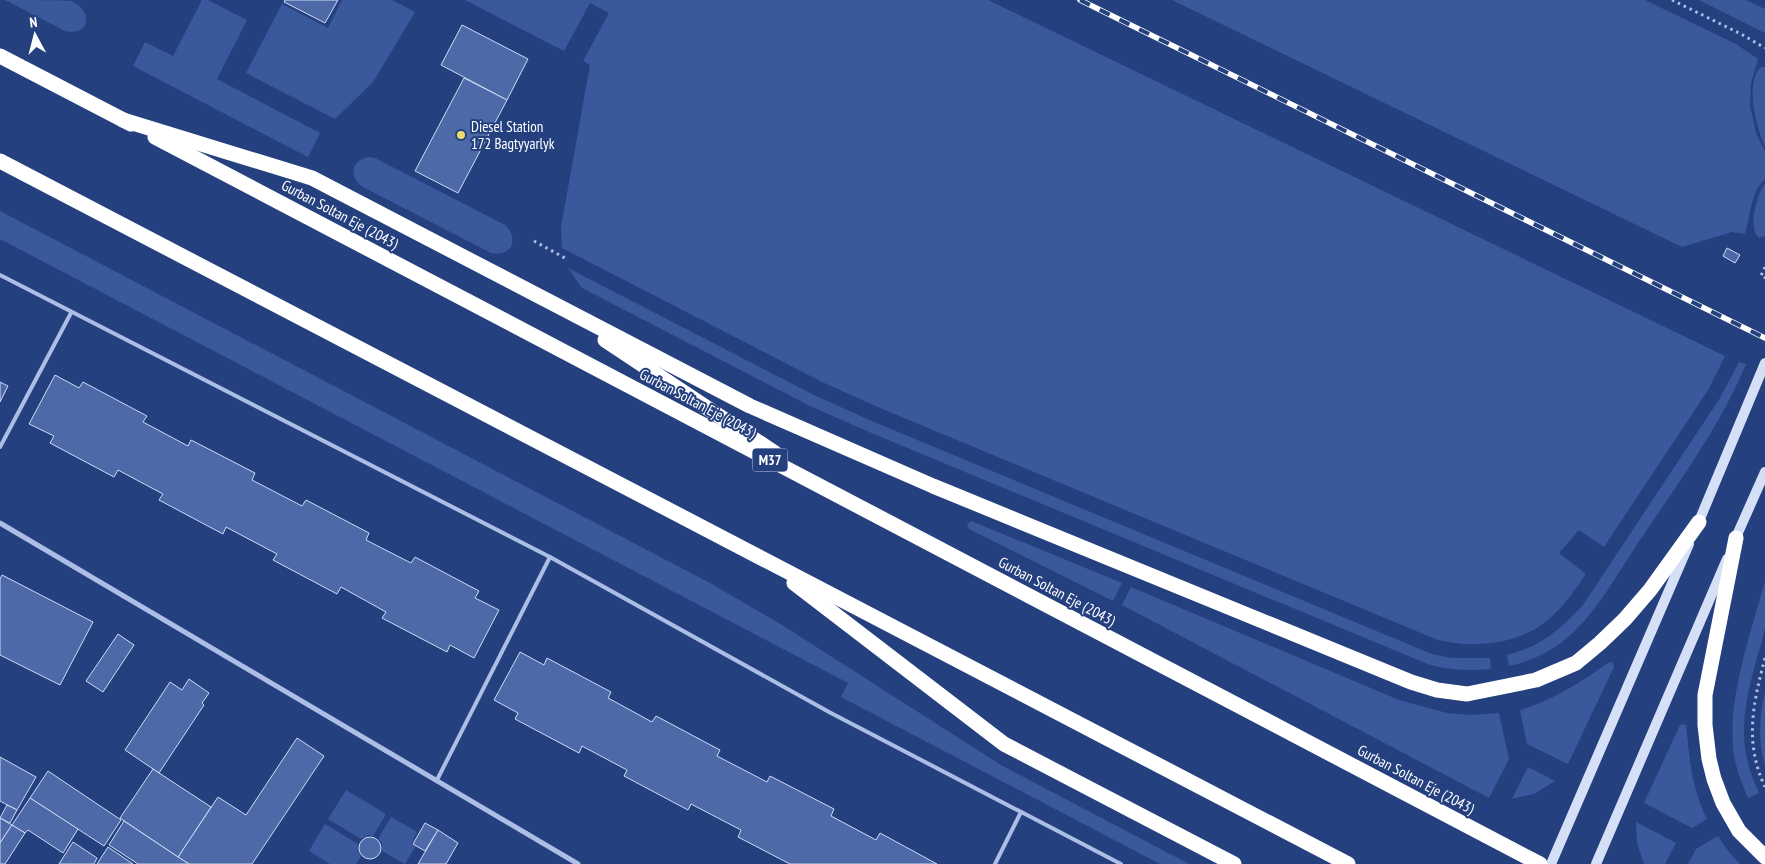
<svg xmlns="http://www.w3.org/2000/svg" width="1765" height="864" viewBox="0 0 1765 864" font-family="'PT Sans Narrow',sans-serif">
<rect width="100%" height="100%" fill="#25407f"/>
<g fill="#3a589c">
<path d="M5,0C18,0 61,0 71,1C93,10 91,37 65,31Z"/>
<polygon points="202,0 208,0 247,20 217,79 320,133 308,157 133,66 145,42 173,56"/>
<polygon points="342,0 392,0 415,12 373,82 335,119 246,73 282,4 328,28"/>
<path d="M465,0H988L1725,356L1708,390L1604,547L1579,530L1559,553L1586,574C1575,590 1564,606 1549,619C1522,644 1472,649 1438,640L880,408L822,382L562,248L561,227L590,65L583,61L609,13L590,3L564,51Z"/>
<path d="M1172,0H1645L1736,44L1758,59L1751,83L1750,106L1756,133L1765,151V179C1751,191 1750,217 1745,234L1732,232L1682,247Z"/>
<polygon points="1699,0 1746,0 1765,9 1765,33"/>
<path d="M1761,67H1765V147C1757,130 1744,82 1761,67Z"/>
<path d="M368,157L375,158L505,225C520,240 511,257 491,253L361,186C349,174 351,162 368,157Z"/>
<path d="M1765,183V236L1759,238C1747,228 1757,195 1765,183Z"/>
<polygon points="0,211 710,583 782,625 1001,765 1189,864 1160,864 841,697 848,683 0,239"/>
<path d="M568,268L814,395L874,422L1432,654L1451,658H1490L1491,669C1469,671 1450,670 1430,665L869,432L810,406L582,288Z"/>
<path d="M1739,362L1746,364C1720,427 1678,483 1640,540C1617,574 1594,618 1561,643C1546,654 1528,662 1509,666L1507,655C1540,647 1560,630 1583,605L1720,398Z"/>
<polygon points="971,521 974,522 1122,583 1113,601 969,529 967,525"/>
<path d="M1765,581C1765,596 1765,613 1765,628C1763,639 1759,650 1756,661C1743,711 1736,744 1759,793L1748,798C1742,784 1736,770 1734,754C1726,701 1751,633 1765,581Z"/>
<polygon points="1131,587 1399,700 1447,713 1471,715 1499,713 1509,759 1489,798 1122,605"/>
<path d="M1612,662L1614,667L1568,764L1527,744L1520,710C1555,699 1578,684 1608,663Z"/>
<path d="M1765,692V765C1758,740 1759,717 1765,692Z"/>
<path d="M1683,724L1686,725C1690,761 1691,786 1707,819L1692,828L1644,803L1680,725Z"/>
<polygon points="1528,767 1555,781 1534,794 1512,799"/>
<polygon points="346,790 386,814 373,836 369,835 361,839 328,819"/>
<polygon points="391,817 417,832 411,844 416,846 405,864 382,851 382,842 378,839"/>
<polygon points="1636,822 1676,843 1665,864 1644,864 1637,843"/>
<polygon points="325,824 358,844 359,853 361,856 356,864 330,864 309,851"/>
<polygon points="1718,836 1728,851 1740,864 1688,864 1696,849"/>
</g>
<g fill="#4e69a8" stroke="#cfdbf5">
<polygon points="285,0 338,0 325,23 284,2"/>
<polygon points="462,25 528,59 507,100 441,65"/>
<polygon points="464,78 507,100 458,193 415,171"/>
<polygon points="1727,248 1740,255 1735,263 1723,256"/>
<polygon points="55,375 79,388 83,382 147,416 143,422 188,446 191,440 255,473 252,480 302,506 306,500 369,533 366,540 411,563 415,557 479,591 475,598 499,610 474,658 450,645 447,652 382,618 386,612 341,587 337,594 273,560 277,554 226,527 223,534 159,500 163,494 118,470 114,477 50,443 54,436 29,424"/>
<polygon points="0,382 8,386 0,402"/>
<polygon points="2,575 93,622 60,685 0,655 0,579"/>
<polygon points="118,634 134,645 103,692 86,681"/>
<polygon points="520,652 544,665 547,658 611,692 608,698 652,722 656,716 720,750 717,756 767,782 770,776 834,809 831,816 876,840 880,833 937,864 790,864 738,837 741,830 691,804 688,810 624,776 627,770 582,746 579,753 515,719 518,713 494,700"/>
<polygon points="189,679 209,693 202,703 204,705 159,773 125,750 170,682 182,690"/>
<polygon points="297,738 324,756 252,864 189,864 178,857 218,797 246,815"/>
<polygon points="0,757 36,777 17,810 0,801"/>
<polygon points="153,769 211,807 178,857 120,818"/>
<polygon points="48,771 121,820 104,846 30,798"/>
<polygon points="30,798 78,829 63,853 28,830 25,833 12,825"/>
<polygon points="7,805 17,810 10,823 0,818"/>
<polygon points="0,818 12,825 0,843"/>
<polygon points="124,821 178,857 189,864 138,864 109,845"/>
<polygon points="425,823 438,830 425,851 413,844"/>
<polygon points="12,825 25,833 5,864 0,864 0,843"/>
<polygon points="438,830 458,843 446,864 418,864"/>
<circle cx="370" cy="848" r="11"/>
<polygon points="73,842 97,858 94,864 59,864"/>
<polygon points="108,847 133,864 97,864"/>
</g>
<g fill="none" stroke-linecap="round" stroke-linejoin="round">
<g stroke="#acbee6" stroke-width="3" stroke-dasharray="2.5 4" stroke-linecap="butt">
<polyline points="1672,0 1741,34 1765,48"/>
<polyline points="534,241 565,258"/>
<polyline points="1765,267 1761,276 1765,278"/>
<path d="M1765,658C1753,704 1744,742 1765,787"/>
</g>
<g stroke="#acbee6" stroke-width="4">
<polyline points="0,275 550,557 829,712 1121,864"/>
<polyline points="0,447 71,313"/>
<polyline points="437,780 550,557"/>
<polyline points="995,864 1021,812"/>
</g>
<polyline stroke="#acbee6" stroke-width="5" points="0,523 578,864"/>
<g stroke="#d5dff5" stroke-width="10">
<polyline points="1697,526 1765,363"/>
<polyline points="1733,544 1765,472"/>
<polyline points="1551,864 1689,544"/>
<polyline points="1596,864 1727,559"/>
</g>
<g stroke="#fff" stroke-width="15">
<polyline points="0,56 131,124"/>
<polyline points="123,120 312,178 750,406 933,486 1411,682 1437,690 1467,694 1536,680 1576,663 1600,643 1625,619 1650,590 1699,522"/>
<polyline points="155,137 1540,864"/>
<polyline points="0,161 1348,864"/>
<polyline points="605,340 775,453"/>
<polyline points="1736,538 1705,695 1705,725 1709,759 1714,779 1723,803 1739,831 1765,857"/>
<polyline points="794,583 1004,744 1234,864"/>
</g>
<g stroke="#fff" stroke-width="5.5">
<polyline id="rail" points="1080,0 1765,338"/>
</g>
<use href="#rail" stroke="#25407f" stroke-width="4" stroke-dasharray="11" stroke-linecap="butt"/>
</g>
<circle fill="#efdc71" stroke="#25407f" stroke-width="2" cx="461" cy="135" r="5"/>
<g text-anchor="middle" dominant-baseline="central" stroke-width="4" stroke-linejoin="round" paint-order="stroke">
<rect fill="#25407f" stroke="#bec6d9" stroke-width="1" x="752.5" y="448.5" width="35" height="23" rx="4"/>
<g font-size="14" font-weight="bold" fill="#fff">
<text x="770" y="460">M37</text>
</g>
<g font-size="15" fill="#fff" stroke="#25407f" text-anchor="start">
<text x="471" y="126">Diesel Station<tspan x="471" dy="17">172 Bagtyyarlyk</tspan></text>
</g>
<g font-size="15" fill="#fff" stroke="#25407f">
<text transform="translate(340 214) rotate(28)">Gurban Soltan Eje (2043)</text>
<text transform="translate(698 403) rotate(28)">Gurban Soltan Eje (2043)</text>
<text transform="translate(1057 591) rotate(28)">Gurban Soltan Eje (2043)</text>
<text transform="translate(1416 779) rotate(28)">Gurban Soltan Eje (2043)</text>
</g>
</g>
<g transform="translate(35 35) rotate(353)" stroke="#25407f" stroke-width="4" paint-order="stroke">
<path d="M0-4L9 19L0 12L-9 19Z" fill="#ffffff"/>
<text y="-8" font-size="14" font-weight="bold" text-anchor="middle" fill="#ffffff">N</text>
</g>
</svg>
